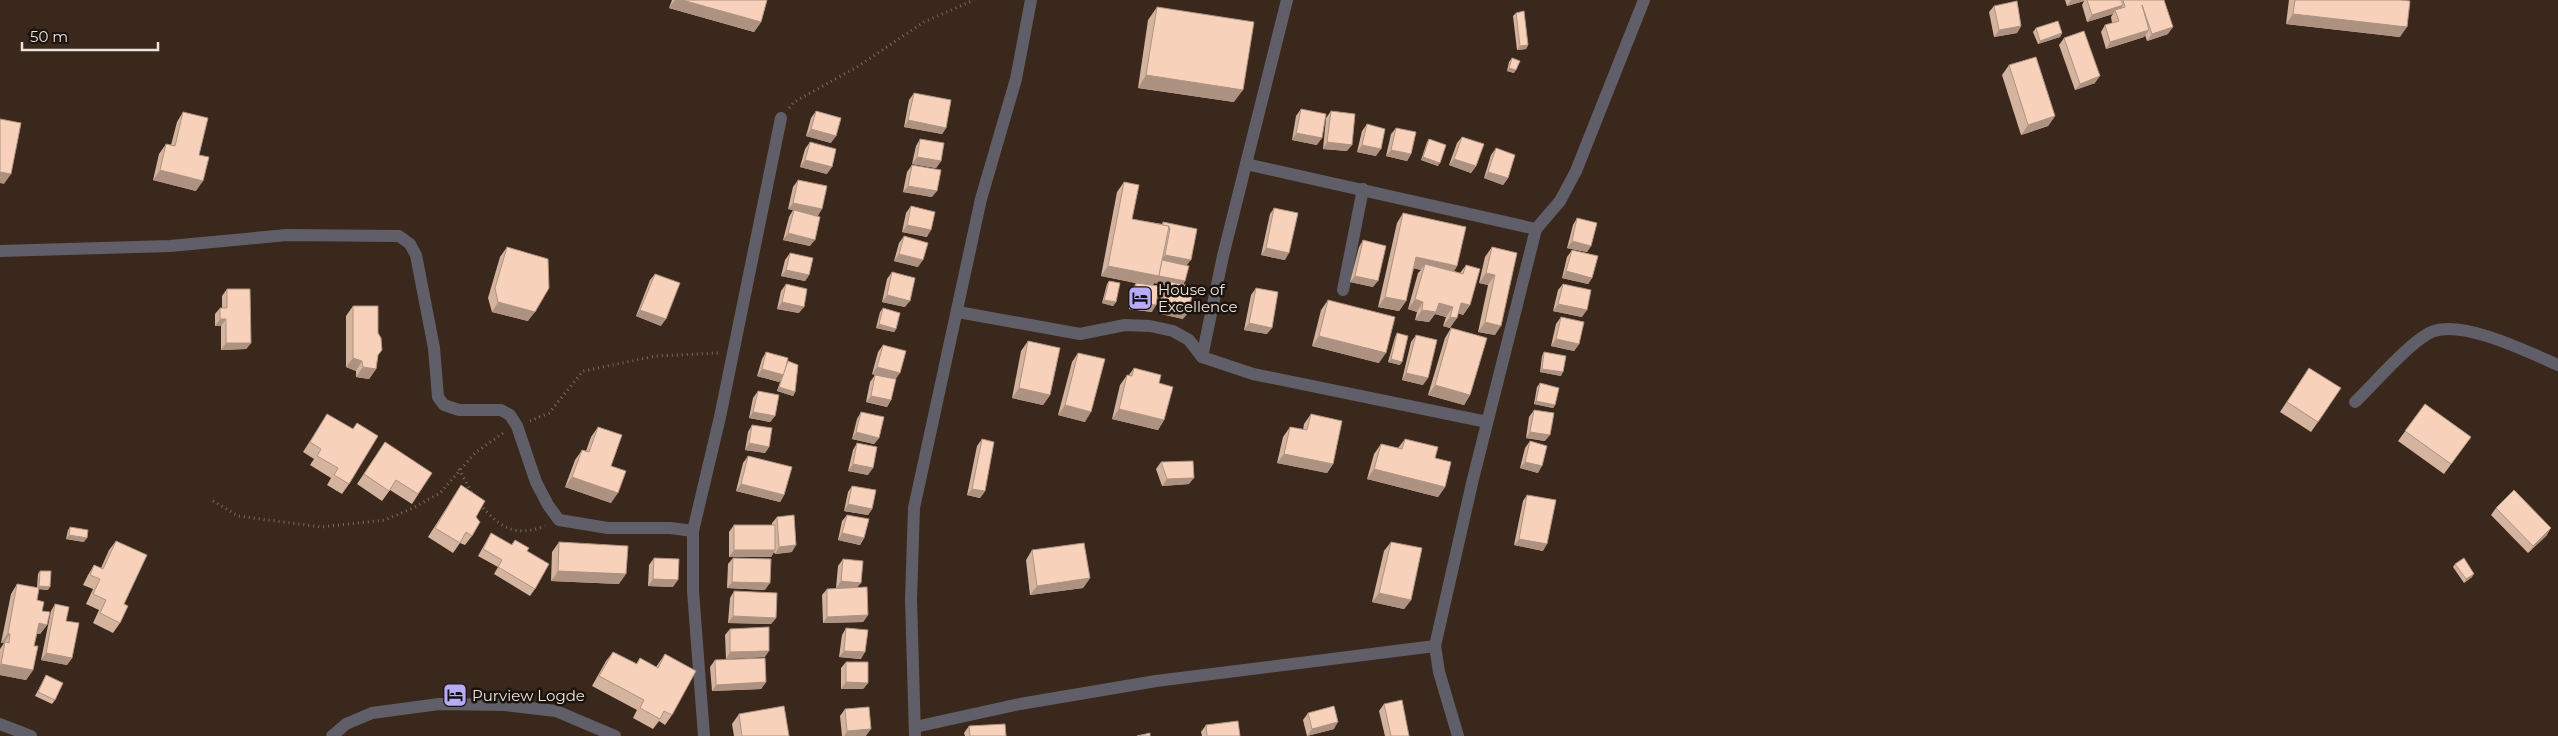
<svg xmlns="http://www.w3.org/2000/svg" width="2558" height="736" viewBox="0 0 2558 736" font-family="Montserrat,sans-serif">
<rect width="100%" height="100%" fill="#3a281c"/>
<g fill="none" stroke-linecap="round" stroke-linejoin="round">
<g stroke="#7c6d62" stroke-width="3" stroke-dasharray="1 4" stroke-linecap="butt">
<polyline points="789,108 794,102 857,67 924,22 974,0"/>
<polyline points="530,421 549,413 583,371 656,356 718,353"/>
<polyline points="459,469 473,495"/>
<polyline points="213,501 238,516 321,527 385,520 413,508 440,493 475,453 503,433"/>
<path d="M480,504C499,527 515,538 545,526"/>
</g>
<g stroke="#605f69" stroke-width="12">
<polyline points="1246,164 1536,229"/>
<polyline points="0,251 170,246 287,235 399,236 410,244 416,255 434,348 438,397 444,405 459,410 501,410 510,415 517,426 536,482 548,505 559,520 608,528 670,528 693,531"/>
<polyline points="1343,290 1363,189"/>
<polyline points="958,312 1080,334 1125,325 1150,326 1173,331 1189,340 1202,357 1253,374 1487,422"/>
<polyline points="1202,357 1223,256 1287,0"/>
<path d="M2355,402C2373,385 2413,338 2434,331C2466,321 2528,352 2558,365"/>
<polyline points="0,724 31,736"/>
<polyline points="915,727 1020,704 1156,681 1435,646"/>
<polyline points="332,736 346,724 372,713 439,704 505,705 556,711 615,736"/>
<polyline points="704,736 693,591 693,531 720,417 781,118"/>
<polyline points="915,736 911,599 914,508 981,199 1016,79 1031,0"/>
<polyline points="1458,736 1439,672 1435,646 1473,479 1530,253 1536,229 1560,201 1576,171 1644,0"/>
</g>
</g>
<g fill="#d4b49f">
<polygon points="672,0 767,0 761,22 754,32 669,8"/>
<polygon points="2065,0 2164,0 2168,34 2147,41 2145,35 2144,37 2106,49 2101,32 2105,25 2112,23 2111,17 2113,14 2087,22 2082,5 2084,1 2067,6"/>
<polygon points="2289,0 2401,0 2400,37 2286,24"/>
<polygon points="1994,6 2021,26 2017,33 1994,37 1989,12"/>
<polygon points="1157,7 1234,102 1138,88 1148,20"/>
<polygon points="1516,13 1528,45 1526,49 1517,50 1513,16"/>
<polygon points="2036,28 2062,33 2060,37 2038,44 2033,32"/>
<polygon points="2064,38 2095,83 2075,90 2059,45"/>
<polygon points="1512,58 1514,73 1507,71 1509,62"/>
<polygon points="2009,65 2055,116 2048,126 2021,135 2002,75"/>
<polygon points="914,93 946,128 942,134 904,127 909,100"/>
<polygon points="1301,109 1317,145 1292,140 1296,116"/>
<polygon points="816,111 831,143 806,136 811,118"/>
<polygon points="1331,111 1347,151 1323,149 1326,118"/>
<polygon points="183,112 199,155 196,191 153,180 159,154 166,144 171,145 177,122"/>
<polygon points="1367,124 1376,156 1357,152 1362,131"/>
<polygon points="1396,128 1411,154 1407,161 1386,156 1391,134"/>
<polygon points="1462,137 1476,166 1471,173 1449,165 1457,143"/>
<polygon points="920,139 941,161 936,168 912,164 916,146"/>
<polygon points="1429,139 1438,166 1421,160 1427,142"/>
<polygon points="810,142 827,174 800,167 805,149"/>
<polygon points="1496,148 1508,178 1503,185 1484,178 1491,155"/>
<polygon points="912,165 932,197 903,192 907,172"/>
<polygon points="798,180 818,216 800,212 810,246 783,240 789,217 793,210 788,209 793,187"/>
<polygon points="1124,182 1132,219 1162,224 1163,222 1197,229 1187,265 1185,281 1183,285 1183,319 1157,313 1163,288 1165,285 1154,283 1153,285 1152,312 1129,309 1132,290 1136,283 1140,284 1101,276 1117,192"/>
<polygon points="911,206 927,237 902,232 906,213"/>
<polygon points="1274,208 1285,260 1261,255 1270,214"/>
<polygon points="1403,213 1457,266 1454,271 1460,273 1466,265 1470,305 1463,315 1458,313 1450,328 1443,326 1446,317 1435,314 1429,322 1415,320 1417,312 1408,309 1418,273 1421,270 1413,268 1406,301 1399,311 1378,307 1397,223"/>
<polygon points="1577,218 1591,246 1587,252 1567,248 1573,225"/>
<polygon points="904,236 918,267 894,261 899,243"/>
<polygon points="1363,240 1373,287 1350,282 1359,247"/>
<polygon points="507,247 528,321 492,312 488,298 500,257"/>
<polygon points="1492,247 1517,253 1495,335 1478,332 1488,285 1479,283 1485,257"/>
<polygon points="1572,250 1592,278 1588,284 1562,278 1567,257"/>
<polygon points="790,253 809,275 805,281 781,276 785,260"/>
<polygon points="892,272 905,307 882,302 887,279"/>
<polygon points="655,274 661,326 636,316 650,280"/>
<polygon points="1109,281 1116,302 1113,306 1102,303 1107,284"/>
<polygon points="786,284 799,313 777,309 781,291"/>
<polygon points="1563,284 1582,317 1553,311 1558,290"/>
<polygon points="1256,288 1267,334 1244,330 1251,295"/>
<polygon points="227,289 251,343 246,349 221,350 221,326 215,326 215,314 220,308 222,308 222,296"/>
<polygon points="1328,300 1379,363 1312,346 1321,310"/>
<polygon points="353,306 378,333 378,356 376,369 369,379 356,377 356,371 346,367 346,316"/>
<polygon points="883,308 896,329 894,332 876,328 880,312"/>
<polygon points="1561,317 1579,344 1574,351 1551,346 1556,324"/>
<polygon points="1451,328 1470,395 1464,405 1428,395 1445,338"/>
<polygon points="1397,333 1400,365 1388,362 1395,337"/>
<polygon points="1416,335 1423,385 1402,380 1411,342"/>
<polygon points="1028,341 1050,395 1043,405 1012,398 1021,351"/>
<polygon points="883,345 895,379 891,400 887,407 866,402 870,382 875,375 882,377 872,374 878,352"/>
<polygon points="766,352 787,363 795,392 793,396 777,391 781,379 779,382 757,376 762,359"/>
<polygon points="1544,352 1561,376 1540,372 1542,356"/>
<polygon points="1078,353 1085,422 1058,415 1072,362"/>
<polygon points="1134,368 1159,383 1164,420 1158,430 1112,419 1120,385 1127,375 1129,375"/>
<polygon points="2309,368 2318,422 2311,432 2280,412"/>
<polygon points="1540,383 1555,405 1553,408 1534,404 1537,387"/>
<polygon points="758,391 775,416 770,422 749,418 753,398"/>
<polygon points="2425,404 2471,437 2444,474 2398,441"/>
<polygon points="1534,410 1545,441 1526,438 1529,417"/>
<polygon points="861,412 879,438 874,444 852,439 857,419"/>
<polygon points="327,414 353,429 357,423 349,484 342,494 327,485 331,478 310,465 314,459 303,452"/>
<polygon points="1311,414 1333,464 1327,473 1277,463 1283,437 1290,427 1303,430 1304,424"/>
<polygon points="752,425 769,447 765,453 745,450 748,432"/>
<polygon points="598,427 611,466 611,503 565,487 575,460 582,450 586,451 591,437"/>
<polygon points="982,439 985,491 980,498 967,495 977,446"/>
<polygon points="1405,439 1435,458 1445,487 1438,497 1367,479 1374,454 1381,444 1398,448"/>
<polygon points="1530,441 1538,473 1520,468 1525,448"/>
<polygon points="385,442 432,473 412,504 390,490 382,501 357,484"/>
<polygon points="857,443 868,475 848,471 853,450"/>
<polygon points="748,456 784,495 780,502 736,491 743,463"/>
<polygon points="1161,462 1189,484 1162,486 1156,469"/>
<polygon points="461,485 476,517 472,536 465,545 460,543 453,553 428,537"/>
<polygon points="852,486 872,509 868,515 844,511 848,492"/>
<polygon points="1527,495 1543,551 1514,545 1523,501"/>
<polygon points="2496,508 2547,535 2528,553 2491,515"/>
<polygon points="847,515 864,538 860,545 838,540 842,521"/>
<polygon points="777,517 792,552 775,554 774,552 771,557 729,557 729,532 734,525 772,525 772,523"/>
<polygon points="70,527 84,542 66,539 68,530"/>
<polygon points="491,533 511,545 515,540 527,551 535,589 530,596 494,574 498,567 478,556"/>
<polygon points="116,541 124,604 120,623 113,633 93,623 99,610 86,604 93,589 83,585 88,575 94,565 101,568 109,550"/>
<polygon points="559,542 619,584 551,581 552,552"/>
<polygon points="1391,542 1411,600 1404,609 1372,602 1384,551"/>
<polygon points="1032,550 1090,578 1083,588 1030,595 1026,560"/>
<polygon points="654,558 673,587 648,586 649,565"/>
<polygon points="733,558 765,590 727,588 728,564"/>
<polygon points="843,559 858,587 868,615 863,622 823,623 822,595 827,589 842,588 836,588 838,566"/>
<polygon points="2455,564 2472,577 2464,583 2453,567"/>
<polygon points="40,571 48,590 39,589 37,600 42,611 47,625 40,634 37,634 34,646 33,670 26,680 0,675 0,649 4,643 1,643 11,594 17,584 37,588 38,574"/>
<polygon points="734,591 776,618 771,624 728,623 730,598"/>
<polygon points="55,604 66,621 72,658 67,665 41,660 51,611"/>
<polygon points="846,628 861,659 839,657 842,635"/>
<polygon points="730,629 765,657 726,659 725,635"/>
<polygon points="613,652 636,664 640,658 656,667 665,654 672,715 665,725 659,721 653,729 633,718 637,710 592,686 606,661"/>
<polygon points="715,660 766,682 761,689 712,691 710,667"/>
<polygon points="846,662 868,683 863,689 841,689 841,668"/>
<polygon points="46,675 55,700 52,704 35,696"/>
<polygon points="1384,704 1409,736 1385,736 1379,711"/>
<polygon points="845,709 866,736 842,736 840,716"/>
<polygon points="1308,713 1334,729 1307,736 1303,720"/>
<polygon points="739,714 789,736 734,736 732,724"/>
<polygon points="1206,725 1240,736 1202,736 1201,732"/>
<polygon points="969,726 1006,736 965,736 964,733"/>
</g>
<g fill="#ad9282">
<polygon points="675,0 682,0 761,22 754,32 669,8"/>
<polygon points="2071,0 2085,0 2084,1 2067,6"/>
<polygon points="2123,5 2118,12 2115,10 2113,14 2087,22 2092,15"/>
<polygon points="2293,14 2407,27 2400,37 2286,24"/>
<polygon points="2021,26 2017,33 1994,37 1999,30"/>
<polygon points="2173,27 2168,34 2147,41 2152,34"/>
<polygon points="2149,30 2144,37 2106,49 2110,42"/>
<polygon points="2062,33 2060,37 2038,44 2040,41"/>
<polygon points="1528,45 1526,49 1517,50 1520,46"/>
<polygon points="1509,68 1516,70 1514,73 1507,71"/>
<polygon points="1146,75 1243,90 1234,102 1138,88"/>
<polygon points="2100,76 2095,83 2075,90 2080,84"/>
<polygon points="2055,116 2048,126 2021,135 2028,125"/>
<polygon points="908,120 946,128 942,134 904,127"/>
<polygon points="811,129 836,136 831,143 806,136"/>
<polygon points="1296,133 1322,138 1317,145 1292,140"/>
<polygon points="1327,142 1352,145 1347,151 1323,149"/>
<polygon points="1362,145 1381,149 1376,156 1357,152"/>
<polygon points="1391,150 1411,154 1407,161 1386,156"/>
<polygon points="917,157 941,161 936,168 912,164"/>
<polygon points="1423,157 1440,163 1438,166 1421,160"/>
<polygon points="1454,159 1476,166 1471,173 1449,165"/>
<polygon points="805,160 832,167 827,174 800,167"/>
<polygon points="160,170 203,181 196,191 153,180"/>
<polygon points="0,172 11,174 4,184 0,183"/>
<polygon points="1488,172 1508,178 1503,185 1484,178"/>
<polygon points="908,186 937,191 932,197 903,192"/>
<polygon points="793,203 822,209 818,216 788,209"/>
<polygon points="907,225 931,230 927,237 902,232"/>
<polygon points="788,233 815,240 810,246 783,240"/>
<polygon points="1572,241 1591,246 1587,252 1567,248"/>
<polygon points="1266,248 1289,253 1285,260 1261,255"/>
<polygon points="899,254 923,260 918,267 894,261"/>
<polygon points="1165,255 1191,260 1186,266 1160,261"/>
<polygon points="1416,257 1457,266 1451,276 1425,264 1421,270 1409,267"/>
<polygon points="1108,266 1185,281 1181,288 1167,281 1165,285 1154,283 1152,286 1101,276"/>
<polygon points="786,270 809,275 805,281 781,276"/>
<polygon points="1566,271 1592,278 1588,284 1562,278"/>
<polygon points="1486,273 1495,275 1488,285 1479,283"/>
<polygon points="1355,276 1378,281 1373,287 1350,282"/>
<polygon points="887,295 910,301 905,307 882,302"/>
<polygon points="1385,297 1406,301 1399,311 1378,307"/>
<polygon points="1415,299 1423,302 1417,312 1408,309"/>
<polygon points="1104,300 1116,302 1113,306 1102,303"/>
<polygon points="498,302 535,312 528,321 492,312"/>
<polygon points="782,302 804,307 799,313 777,309"/>
<polygon points="1134,303 1156,305 1152,312 1129,309"/>
<polygon points="1439,303 1453,307 1446,317 1435,314 1429,322 1415,320 1422,310"/>
<polygon points="1461,303 1470,305 1463,315 1454,312"/>
<polygon points="1558,304 1587,310 1582,317 1553,311"/>
<polygon points="1162,307 1188,313 1183,319 1157,313"/>
<polygon points="640,310 666,319 661,326 636,316"/>
<polygon points="1450,317 1457,318 1450,328 1443,326"/>
<polygon points="220,319 226,319 221,326 215,326"/>
<polygon points="1485,322 1501,326 1495,335 1478,332"/>
<polygon points="1249,323 1272,328 1267,334 1244,330"/>
<polygon points="879,324 896,329 894,332 876,328"/>
<polygon points="1319,336 1386,353 1379,363 1312,346"/>
<polygon points="1556,339 1579,344 1574,351 1551,346"/>
<polygon points="226,343 251,343 246,349 221,350"/>
<polygon points="353,358 362,361 356,371 346,367"/>
<polygon points="1391,359 1402,362 1400,365 1388,362"/>
<polygon points="363,367 376,369 369,379 356,377"/>
<polygon points="877,367 900,373 895,380 872,374"/>
<polygon points="762,369 784,375 779,382 757,376"/>
<polygon points="1542,369 1563,372 1561,376 1540,372"/>
<polygon points="1406,373 1428,378 1423,385 1402,380"/>
<polygon points="1435,385 1470,395 1464,405 1428,395"/>
<polygon points="779,387 795,392 793,396 777,391"/>
<polygon points="1019,388 1050,395 1043,405 1012,398"/>
<polygon points="871,396 891,400 887,407 866,402"/>
<polygon points="1536,401 1555,405 1553,408 1534,404"/>
<polygon points="1065,405 1091,412 1085,422 1058,415"/>
<polygon points="1119,409 1164,420 1158,430 1112,419"/>
<polygon points="753,412 775,416 770,422 749,418"/>
<polygon points="856,432 879,438 874,444 852,439"/>
<polygon points="1530,432 1550,435 1545,441 1526,438"/>
<polygon points="749,443 769,447 765,453 745,450"/>
<polygon points="1284,454 1333,464 1327,473 1277,463"/>
<polygon points="1525,462 1542,466 1538,473 1520,468"/>
<polygon points="853,464 873,468 868,475 848,471"/>
<polygon points="1374,469 1445,487 1438,497 1367,479"/>
<polygon points="572,477 618,493 611,503 565,487"/>
<polygon points="1194,478 1189,484 1162,486 1167,479"/>
<polygon points="741,484 784,495 780,502 736,491"/>
<polygon points="972,489 985,491 980,498 967,495"/>
<polygon points="848,504 872,509 868,515 844,511"/>
<polygon points="2551,528 2547,535 2528,553 2533,546"/>
<polygon points="842,533 864,538 860,545 838,540"/>
<polygon points="69,535 87,538 84,542 66,539"/>
<polygon points="1519,539 1547,544 1543,551 1514,545"/>
<polygon points="796,545 792,552 775,554 779,547"/>
<polygon points="734,550 775,550 771,557 729,557"/>
<polygon points="558,571 626,574 619,584 551,581"/>
<polygon points="2474,574 2472,577 2464,583 2466,579"/>
<polygon points="1090,578 1083,588 1030,595 1037,586"/>
<polygon points="653,579 678,580 673,587 648,586"/>
<polygon points="841,581 861,583 856,589 836,588"/>
<polygon points="732,582 770,583 765,590 727,588"/>
<polygon points="39,586 50,587 48,590 37,589"/>
<polygon points="1379,593 1411,600 1404,609 1372,602"/>
<polygon points="868,615 863,622 823,623 827,617"/>
<polygon points="733,616 776,618 771,624 728,623"/>
<polygon points="39,623 47,625 40,634 32,633"/>
<polygon points="8,633 10,634 4,643 1,643"/>
<polygon points="769,651 765,657 726,659 730,652"/>
<polygon points="844,651 865,652 861,659 839,657"/>
<polygon points="46,653 72,658 67,665 41,660"/>
<polygon points="1,664 33,670 26,680 0,675 0,665"/>
<polygon points="766,682 761,689 712,691 716,685"/>
<polygon points="846,682 868,683 863,689 841,689"/>
<polygon points="1338,722 1334,729 1307,736 1312,729"/>
<polygon points="871,729 866,736 844,736 847,731"/>
</g>
<g fill="#f7d1b9" stroke="#ad9282">
<polygon points="682,0 767,0 761,22"/>
<polygon points="2087,0 2121,0 2123,5 2092,15"/>
<polygon points="2123,0 2164,0 2173,27 2152,34 2142,5 2149,30 2110,42 2105,25 2119,21 2115,10 2125,7"/>
<polygon points="2295,0 2401,0 2410,1 2407,27 2293,14"/>
<polygon points="2017,1 2021,26 1999,30 1994,6"/>
<polygon points="1157,7 1254,22 1243,90 1146,75"/>
<polygon points="1524,11 1528,45 1520,46 1516,13"/>
<polygon points="2058,21 2062,33 2040,41 2036,28"/>
<polygon points="2084,31 2100,76 2080,84 2064,38"/>
<polygon points="2036,57 2055,116 2028,125 2009,65"/>
<polygon points="1512,58 1520,61 1516,70 1509,68"/>
<polygon points="914,93 951,100 946,128 908,120"/>
<polygon points="1301,109 1326,114 1322,138 1296,133"/>
<polygon points="816,111 841,118 836,136 811,129"/>
<polygon points="1331,111 1355,114 1352,145 1327,142"/>
<polygon points="183,112 208,118 199,155 209,157 203,181 160,170 166,144 175,146"/>
<polygon points="0,119 21,123 11,174 0,172"/>
<polygon points="1367,124 1385,129 1381,149 1362,145"/>
<polygon points="1396,128 1416,132 1411,154 1391,150"/>
<polygon points="1462,137 1484,144 1476,166 1454,159"/>
<polygon points="920,139 944,143 941,161 917,157"/>
<polygon points="1429,139 1446,145 1440,163 1423,157"/>
<polygon points="810,142 836,149 832,167 805,160"/>
<polygon points="1496,148 1515,155 1508,178 1488,172"/>
<polygon points="912,165 941,170 937,191 908,186"/>
<polygon points="798,180 827,186 822,209 793,203"/>
<polygon points="1124,182 1139,185 1132,219 1169,226 1159,276 1108,266"/>
<polygon points="911,206 935,212 931,230 907,225"/>
<polygon points="1274,208 1298,213 1289,253 1266,248"/>
<polygon points="794,210 820,217 815,240 788,233"/>
<polygon points="1403,213 1466,227 1457,266 1416,257 1406,301 1385,297"/>
<polygon points="1577,218 1597,223 1591,246 1572,241"/>
<polygon points="1163,222 1197,229 1191,260 1165,255 1170,228 1169,228 1169,226 1163,225"/>
<polygon points="904,236 928,243 923,260 899,254"/>
<polygon points="1363,240 1386,246 1378,281 1355,276"/>
<polygon points="507,247 548,259 549,288 535,312 498,302 495,288"/>
<polygon points="1492,247 1517,253 1501,326 1485,322 1495,275 1486,273"/>
<polygon points="1572,250 1598,256 1592,278 1566,271"/>
<polygon points="790,253 813,258 809,275 786,270"/>
<polygon points="1162,260 1189,266 1185,281 1159,276"/>
<polygon points="1425,264 1463,274 1466,265 1480,269 1470,305 1461,303 1457,318 1450,317 1453,307 1439,303 1436,312 1422,310 1423,302 1415,299"/>
<polygon points="892,272 915,278 910,301 887,295"/>
<polygon points="655,274 680,283 666,319 640,310"/>
<polygon points="1109,281 1120,283 1116,302 1104,300"/>
<polygon points="1167,281 1194,287 1188,313 1162,307"/>
<polygon points="1136,283 1159,286 1156,305 1134,303"/>
<polygon points="786,284 807,289 804,307 782,302"/>
<polygon points="1563,284 1591,290 1587,310 1558,304"/>
<polygon points="1256,288 1278,292 1272,328 1249,323"/>
<polygon points="227,289 250,289 251,343 226,343 226,319 220,319 220,308 227,308"/>
<polygon points="1328,300 1395,317 1386,353 1319,336"/>
<polygon points="353,306 378,306 378,333 381,338 382,350 378,355 376,369 363,367 362,361 353,358"/>
<polygon points="883,308 900,313 896,329 879,324"/>
<polygon points="1561,317 1584,322 1579,344 1556,339"/>
<polygon points="1451,328 1487,338 1470,395 1435,385"/>
<polygon points="1397,333 1408,336 1402,362 1391,359"/>
<polygon points="1416,335 1437,340 1428,378 1406,373"/>
<polygon points="1028,341 1060,348 1050,395 1019,388"/>
<polygon points="883,345 906,351 900,373 877,367"/>
<polygon points="766,352 788,358 784,375 762,369"/>
<polygon points="1544,352 1566,356 1563,372 1542,369"/>
<polygon points="1078,353 1105,359 1091,412 1065,405"/>
<polygon points="788,361 798,365 795,392 779,387"/>
<polygon points="1134,368 1161,375 1159,383 1173,387 1164,420 1119,409 1127,375 1132,376"/>
<polygon points="2309,368 2341,388 2318,422 2287,402"/>
<polygon points="875,375 896,379 891,400 871,396"/>
<polygon points="1540,383 1559,388 1555,405 1536,401"/>
<polygon points="758,391 779,395 775,416 753,412"/>
<polygon points="2425,404 2471,437 2451,464 2405,431"/>
<polygon points="1534,410 1554,413 1550,435 1530,432"/>
<polygon points="861,412 884,417 879,438 856,432"/>
<polygon points="327,414 353,429 357,423 378,436 349,484 334,475 338,468 317,456 321,449 310,442"/>
<polygon points="1311,414 1342,421 1333,464 1284,454 1290,427 1307,430"/>
<polygon points="752,425 772,428 769,447 749,443"/>
<polygon points="598,427 622,435 611,466 626,471 618,493 572,477 582,450 589,452"/>
<polygon points="982,439 994,442 985,491 972,489"/>
<polygon points="1405,439 1438,447 1435,458 1451,462 1445,487 1374,469 1381,444 1402,449"/>
<polygon points="1530,441 1547,446 1542,466 1525,462"/>
<polygon points="385,442 432,473 418,494 396,480 389,491 364,474"/>
<polygon points="857,443 877,447 873,468 853,464"/>
<polygon points="748,456 792,467 784,495 741,484"/>
<polygon points="1193,461 1194,478 1167,479 1161,462"/>
<polygon points="461,485 485,501 476,517 480,522 472,536 466,532 460,543 435,528"/>
<polygon points="852,486 876,490 872,509 848,504"/>
<polygon points="2514,490 2551,528 2533,546 2496,508"/>
<polygon points="1527,495 1556,500 1547,544 1519,539"/>
<polygon points="794,515 796,545 779,547 777,517"/>
<polygon points="847,515 869,519 864,538 842,533"/>
<rect x="734" y="525" width="41" height="25"/>
<polygon points="70,527 88,530 87,538 69,535"/>
<polygon points="491,533 512,545 515,540 529,548 527,551 549,564 535,589 498,567 502,560 483,549"/>
<polygon points="116,541 147,555 124,604 128,606 120,623 100,613 106,600 93,594 100,579 90,575 94,565 103,569"/>
<polygon points="559,542 628,546 626,574 558,571"/>
<polygon points="1391,542 1422,548 1411,600 1379,593"/>
<polygon points="1084,543 1090,578 1037,586 1032,550"/>
<polygon points="654,558 679,559 678,580 653,579"/>
<polygon points="733,558 771,559 770,583 732,582"/>
<polygon points="2464,558 2474,574 2466,579 2455,564"/>
<polygon points="843,559 863,561 861,583 841,581"/>
<polygon points="40,571 51,571 50,587 39,586"/>
<polygon points="17,584 39,588 37,600 44,602 42,611 50,612 47,625 39,623 34,646 38,646 33,670 1,664 5,642 9,643 10,634 8,633"/>
<polygon points="867,587 868,615 827,617 827,589"/>
<polygon points="734,591 777,593 776,618 733,616"/>
<polygon points="55,604 69,607 66,621 79,623 72,658 46,653"/>
<polygon points="769,627 769,651 730,652 730,629"/>
<polygon points="846,628 868,630 865,652 844,651"/>
<polygon points="613,652 637,664 640,658 658,668 665,654 696,671 672,715 664,711 660,719 640,708 644,700 599,676"/>
<polygon points="765,658 766,682 716,685 715,660"/>
<polygon points="846,662 868,662 868,683 846,682"/>
<polygon points="46,675 63,683 55,700 38,692"/>
<polygon points="1402,700 1409,736 1391,736 1384,704"/>
<polygon points="784,706 789,736 742,736 739,714"/>
<polygon points="1334,706 1338,722 1312,729 1308,713"/>
<polygon points="869,707 871,729 847,731 845,709"/>
<polygon points="1238,721 1240,736 1207,736 1206,725"/>
<polygon points="1005,724 1006,736 970,736 969,726"/>
<polygon points="1150,733 1150,736 1137,736"/>
</g>
<defs>
<g id="hotel-square" transform="scale(1.25)"><rect x="-9" y="-9" width="18" height="18" rx="4" fill="#b7abf8" stroke="#1b130d"/><path d="M-6-4.5h1.5V1H6V5H4.5V3h-9V5H-6ZM-4 0a1.8 1.8 0 1 1 3.6 0ZM.5 0V-2.5h3Q6-2.5 6 0Z" fill="#111"/></g>
</defs>
<g fill-rule="evenodd">
<use href="#hotel-square" x="1140" y="298"/>
<use href="#hotel-square" x="455" y="695"/>
</g>
<g text-anchor="middle" dominant-baseline="central" stroke-width="5" stroke-linejoin="round" paint-order="stroke">
<g font-size="15" fill="#efe3db" stroke="#1b130d" text-anchor="start">
<text x="1158" y="289">House of<tspan x="1158" dy="17">Excellence</tspan></text>
<text x="472" y="695">Purview Logde</text>
</g>
</g>
<path d="M22 42v8h136v-8" fill="none" stroke="#efe3db" stroke-width="2.5"/>
<text x="30" y="42" font-size="15" fill="#efe3db" stroke="#1b130d" stroke-width="4" paint-order="stroke">50 m</text>
</svg>
